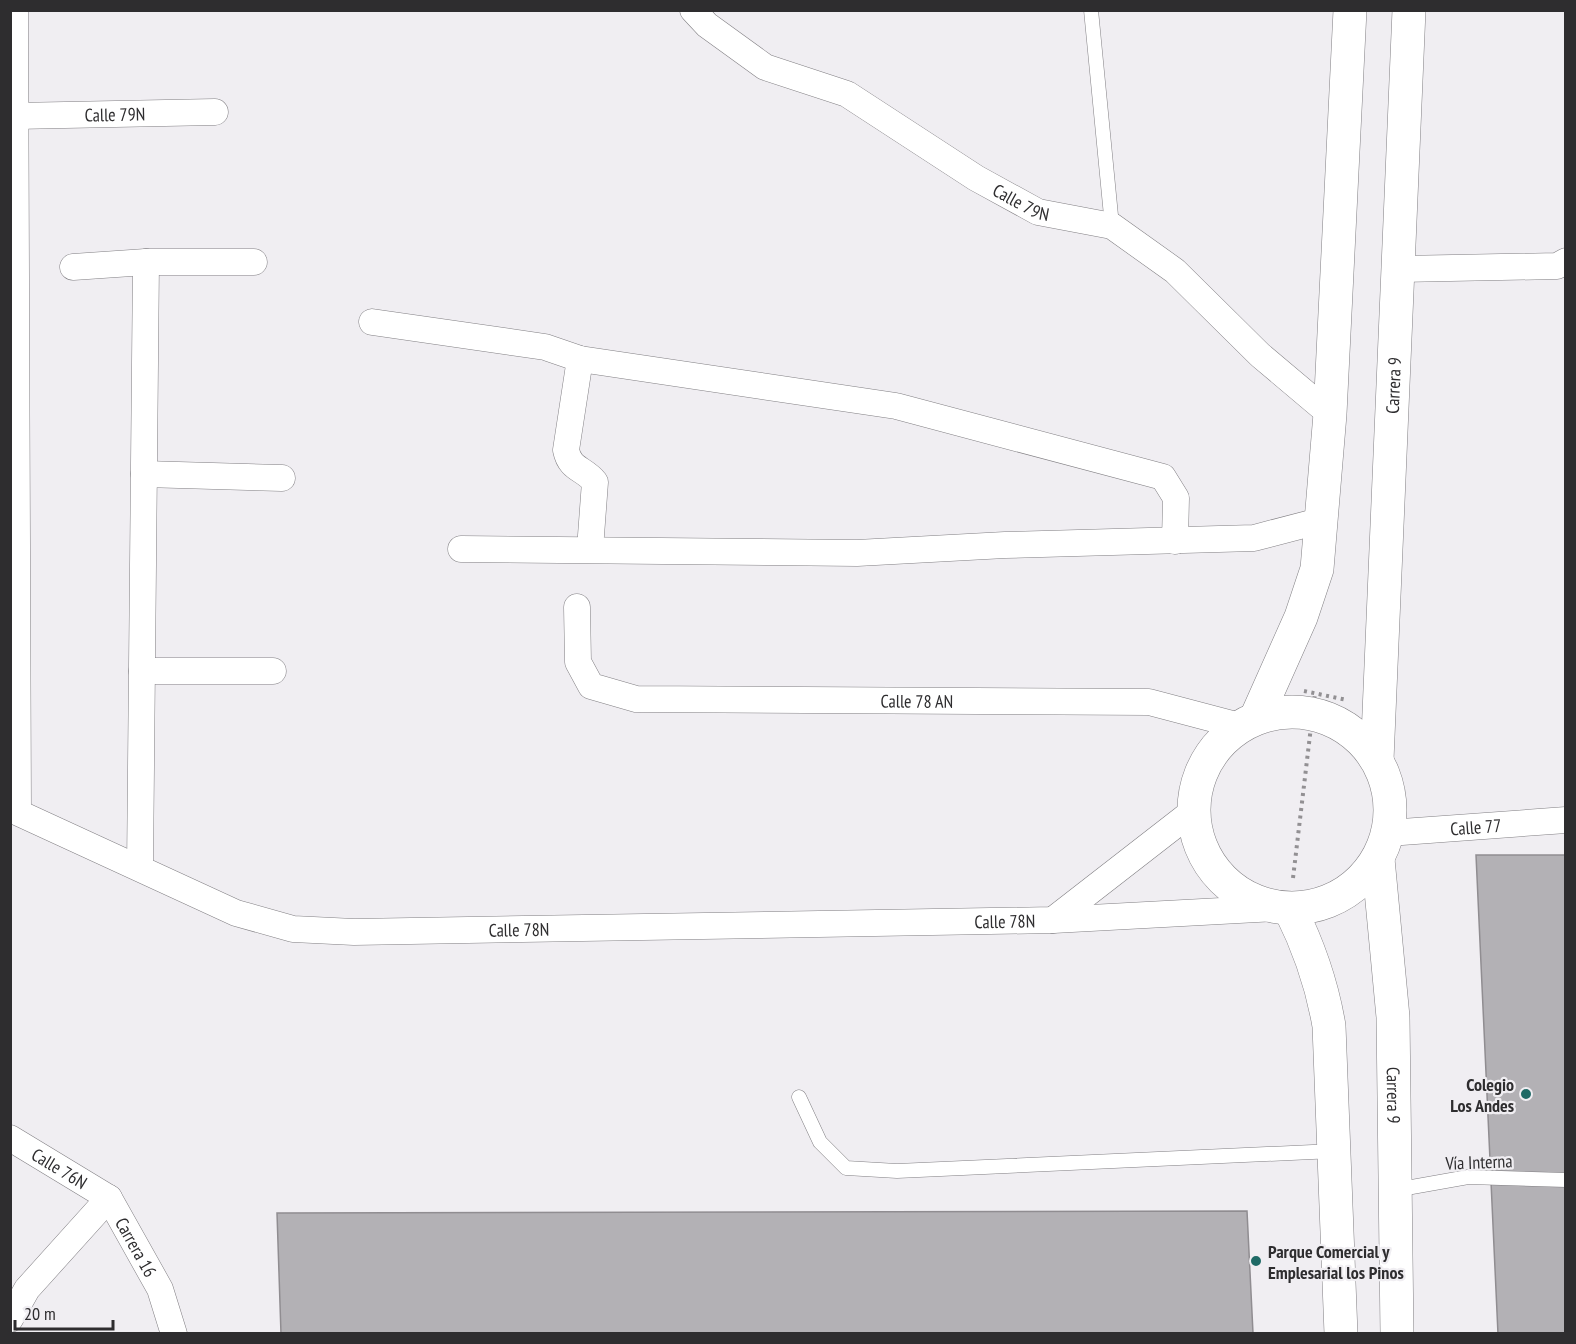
<svg xmlns="http://www.w3.org/2000/svg" width="1576" height="1344" viewBox="0 0 1576 1344" font-family="'PT Sans Narrow',sans-serif">
<rect width="100%" height="100%" fill="#f0eef2"/>
<g fill="#b3b1b5" stroke="#908d91" stroke-width="1.5">
<polygon points="1476,855 1566,855 1566,1334 1498,1334"/>
<polygon points="1247,1211 1253,1333 281,1334 277,1213"/>
</g>
<g fill="none" stroke-linecap="round" stroke-linejoin="round">
<g stroke="#817f83" stroke-width="15">
<g id="service">
<polyline points="1091,10 1112,226"/>
<polyline points="799,1097 820,1142 846,1168 897,1171 1334,1151"/>
<polyline points="1395,1190 1468,1177 1566,1180"/>
</g>
</g>
<g stroke="#817f83" stroke-width="27">
<g id="minor">
<polyline points="15,10 18,812"/>
<path id="s1" d="M693,10L707,25L765,67L847,94L976,178L1038,212L1112,226L1175,271L1260,355L1330,414"/>
<path id="s2" d="M15,116L215,112"/>
<polyline points="73,267 146,262 254,262"/>
<polyline points="1400,269 1557,266 1566,261"/>
<path d="M372,322L545,347L580,359L566,450C570,470 584,468 595,482L590,549"/>
<polyline points="580,359 896,406 1163,477 1176,498 1175,541"/>
<polyline points="144,474 282,478"/>
<polyline points="461,549 857,553 1005,545 1254,538 1323,520"/>
<path id="s3" d="M577,607L578,662L591,686L636,699L1149,702L1240,726"/>
<polyline points="142,671 273,671"/>
<path id="s4" d="M10,809L236,913L293,929L354,932L1053,920L1278,908"/>
<path id="s5" d="M1388,833L1566,820"/>
<polyline points="140,868 146,262"/>
<polyline points="1053,920 1192,812"/>
<path id="s6" d="M10,1138L109,1198L160,1289L174,1334"/>
<polyline points="10,1319 27,1289 109,1198"/>
</g>
</g>
<g stroke="#817f83" stroke-width="34">
<g id="primary">
<circle cx="1292" cy="810" r="98"/>
<polyline points="1256,718 1301,617 1317,569 1330,414 1350,10"/>
<path id="s7" d="M1377,760L1409,10"/>
<path id="s8" d="M1378,859L1393,1017L1397,1334"/>
<path d="M1290,909C1309,947 1322,984 1329,1026L1341,1334"/>
</g>
</g>
<g stroke="#929093" stroke-width="4" stroke-dasharray="3 4.5" stroke-linecap="butt">
<polyline points="1304,691 1347,700"/>
<polyline points="1293,878 1315,693"/>
</g>
<use href="#service" stroke="#fff" stroke-width="14"/>
<use href="#minor" stroke="#fff" stroke-width="26"/>
<use href="#primary" stroke="#fff" stroke-width="33"/>
</g>
<g fill="#1f6a66" stroke="#f0eef2" stroke-width="2">
<circle cx="1526" cy="1094" r="6"/>
<circle cx="1256" cy="1261" r="6"/>
</g>
<g text-anchor="middle" dominant-baseline="central" stroke-width="4.5" stroke-linejoin="round" paint-order="stroke">
<g font-size="18" fill="#2e2d2f" stroke="#f0eef2">
<text stroke="none"><textPath href="#s2" startOffset="100">Calle 79N</textPath></text>
<text stroke="none"><textPath href="#s1" startOffset="384">Calle 79N</textPath></text>
<text stroke="none"><textPath href="#s7" startOffset="375">Carrera 9</textPath></text>
<text stroke="none"><textPath href="#s3" startOffset="410">Calle 78 AN</textPath></text>
<text stroke="none"><textPath href="#s5" startOffset="88">Calle 77</textPath></text>
<text stroke="none"><textPath href="#s4" startOffset="1020">Calle 78N</textPath></text>
<text stroke="none"><textPath href="#s4" startOffset="534">Calle 78N</textPath></text>
<text stroke="none"><textPath href="#s8" startOffset="237">Carrera 9</textPath></text>
<text transform="translate(1479 1162) rotate(-2)">Vía Interna</text>
<text stroke="none"><textPath href="#s6" startOffset="58">Calle 76N</textPath></text>
<text stroke="none"><textPath href="#s6" startOffset="172">Carrera 16</textPath></text>
</g>
<g font-size="18" font-weight="bold" fill="#2e2d2f" stroke="#f0eef2" text-anchor="end">
<text x="1514" y="1084">Colegio<tspan x="1514" dy="21">Los Andes</tspan></text>
<text x="1268" y="1251" text-anchor="start">Parque Comercial y<tspan x="1268" dy="21">Emplesarial los Pinos</tspan></text>
</g>
</g>
<rect width="1576" height="1344" fill="none" stroke="#2e2d2f" stroke-width="24"/>
<path d="M15 1320v9h98v-9" fill="none" stroke="#2e2d2f" stroke-width="3"/>
<text x="24" y="1320" font-size="18" fill="#2e2d2f" stroke="#f0eef2" stroke-width="4.5" paint-order="stroke">20 m</text>
</svg>
